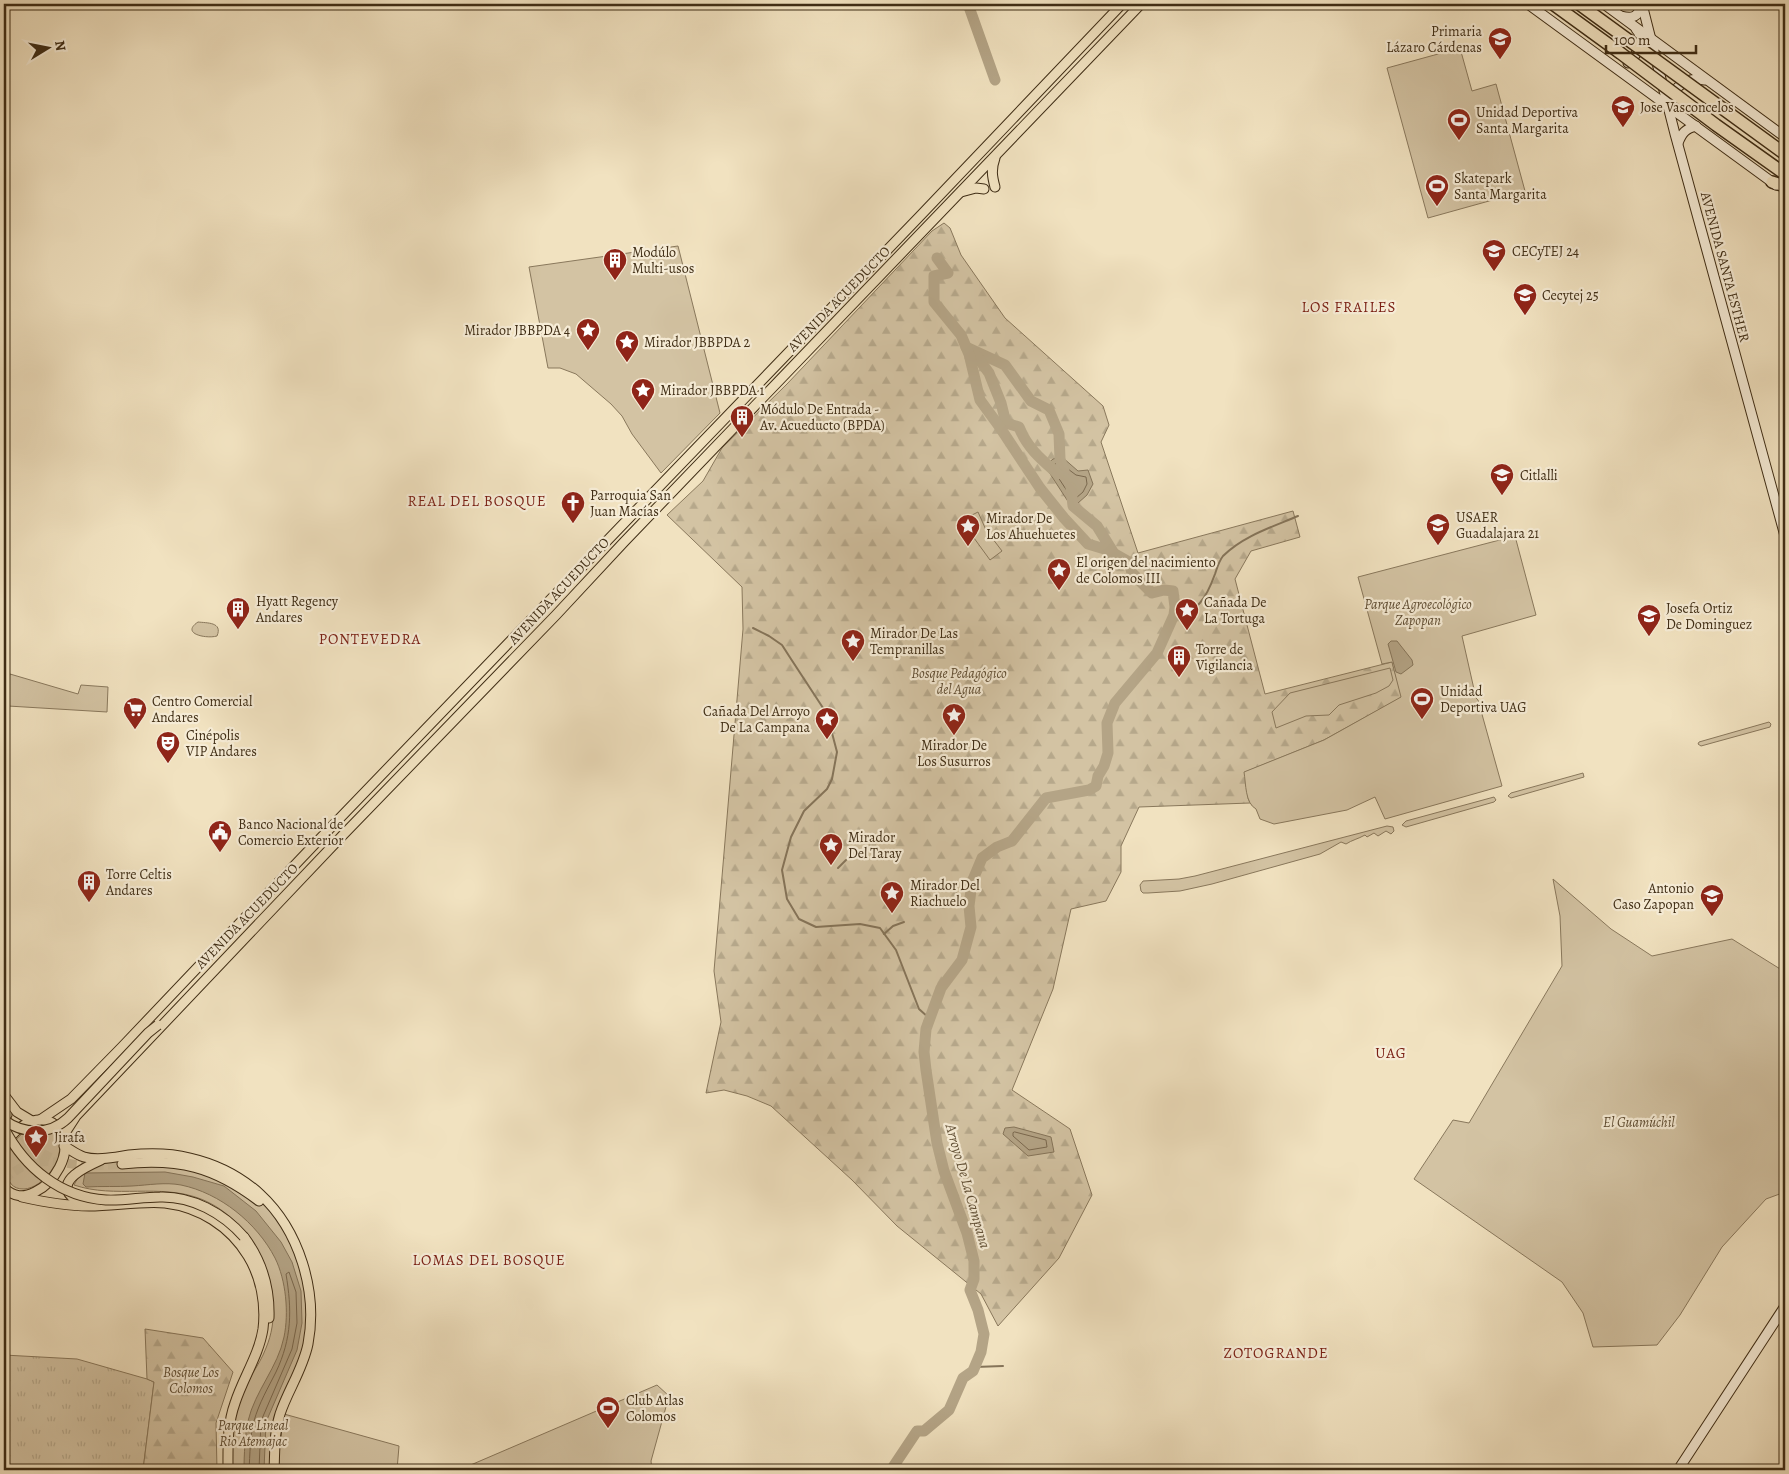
<svg xmlns="http://www.w3.org/2000/svg" width="1789" height="1474" viewBox="0 0 1789 1474" font-family="Alegreya,serif">
<defs>
<pattern id="grass-tufts" width="24" height="20" patternUnits="userSpaceOnUse" patternTransform="scale(1.25)"><rect width="24" height="20" fill="#d3c3a3"/><path d="M3 7l-1-3M5 7V3M7 7l1-3M15 17l-1-3M17 17v-4M19 17l1-3" fill="none" stroke="#b6a88b"/></pattern>
<pattern id="forest-firs" width="22" height="20" patternUnits="userSpaceOnUse" patternTransform="scale(1.25)"><rect width="22" height="20" fill="#d3c3a3"/><path d="M5 1l3.5 6h-7zM16 11l3.5 6h-7z" fill="#b6a88b"/></pattern>
</defs>
<rect width="100%" height="100%" fill="#f1e2c0"/>
<filter id="stains"><feTurbulence type="fractalNoise" baseFrequency=".004" numOctaves="4"/><feColorMatrix values="0 0 0 0 .2 0 0 0 0 .09 0 0 0 0 .02 0 0 0 .5 -.17"/></filter>
<radialGradient id="worn" r=".72"><stop offset=".6" stop-color="#630" stop-opacity="0"/><stop offset="1" stop-color="#630" stop-opacity=".3"/></radialGradient>
<polygon fill="url(#grass-tufts)" stroke="#89785c" points="4,1355 77,1359 147,1379 154,1382 143,1470 4,1470"/>
<g fill="url(#forest-firs)" stroke="#89785c">
<polygon points="944,223 950,228 961,255 1005,318 1103,406 1109,425 1101,442 1138,553 1293,511 1300,537 1251,551 1235,579 1265,694 1392,662 1402,697 1324,740 1245,772 1248,798 1250,803 1139,807 1121,846 1121,872 1106,901 1071,909 1053,989 1012,1090 1070,1129 1092,1195 1059,1258 998,1326 981,1294 897,1226 852,1180 771,1106 747,1096 724,1090 706,1093 721,1022 714,971 743,629 742,587 667,515 703,481 722,448 787,384 932,231"/>
<polygon points="145,1329 203,1338 233,1372 216,1423 217,1470 143,1470 154,1382 147,1379"/>
</g>
<g fill="#d3c3a3" stroke="#89785c">
<polygon points="1460,48 1472,91 1496,84 1525,191 1428,218 1387,68"/>
<polygon points="678,246 720,413 661,473 632,434 622,416 611,404 576,374 560,368 548,368 529,267"/>
<polygon points="978,512 986,530 1002,551 990,560 974,538 966,518"/>
<path d="M1515,536L1536,615L1462,636L1476,698L1478,700L1502,786L1385,819L1375,797L1347,810L1274,824L1260,819L1256,809C1245,803 1246,784 1244,772L1324,740L1401,697L1392,662L1382,664L1358,577Z"/>
<path d="M198,622C207,623 223,622 217,636C207,639 180,634 198,622Z"/>
<polygon points="1390,668 1393,680 1389,686 1376,693 1339,705 1329,715 1306,716 1276,728 1272,712 1290,693"/>
<polygon points="10,674 78,694 81,685 108,687 107,712 8,706 8,697 4,697 4,682 8,682"/>
<polygon points="1769,722 1771,724 1770,727 1701,746 1698,744 1699,742"/>
<polygon points="1583,773 1584,777 1511,798 1508,796 1511,793"/>
<polygon points="1494,797 1496,800 1494,802 1406,827 1402,825 1406,821"/>
<path d="M1387,826L1393,827L1394,831L1391,834L1386,831L1378,836L1374,833L1367,837L1365,835C1358,839 1352,840 1346,844L1341,842L1320,854L1212,884L1180,891L1148,893H1143L1141,891L1140,885L1143,881L1179,879L1195,876Z"/>
<polygon points="1553,879 1611,929 1652,956 1732,939 1785,972 1785,1192 1766,1199 1722,1247 1680,1315 1657,1345 1593,1347 1583,1313 1562,1282 1414,1179 1453,1120 1469,1123 1562,966 1560,916"/>
<path d="M28,1129L54,1131C55,1133 59,1137 59,1141C64,1160 43,1188 24,1189C0,1190 5,1155 14,1142C17,1138 23,1133 28,1129Z"/>
<path d="M122,1160L148,1165H170L207,1173L259,1201L280,1219L294,1244L309,1307L303,1357L288,1392L273,1470H231C232,1447 232,1425 238,1402C244,1383 259,1367 266,1348C289,1294 256,1221 201,1199C160,1183 115,1199 74,1185C82,1167 104,1163 122,1160Z"/>
<polygon points="657,1385 669,1396 651,1461 652,1470 459,1470"/>
<polygon points="284,1414 399,1446 397,1470 279,1470 279,1450"/>
</g>
<g fill="#b4a486" stroke="#857459">
<polygon points="1062,457 1078,471 1088,470 1093,484 1087,495 1078,503 1069,503 1045,466 1053,459"/>
<polygon points="1391,641 1397,641 1412,660 1413,665 1401,674 1396,672 1388,644"/>
<polygon points="1014,1127 1051,1137 1054,1152 1028,1156 1003,1134 1005,1128"/>
<path d="M165,1172L193,1177L224,1186L256,1211L281,1242L292,1262L301,1291L302,1323L297,1350L266,1422L264,1470H244C244,1455 245,1435 248,1421C255,1391 278,1367 284,1337C289,1313 286,1280 275,1258C257,1223 220,1193 181,1185C165,1182 149,1185 132,1186C117,1187 102,1186 86,1187L83,1184L85,1173Z"/>
</g>
<g fill="none" stroke-linecap="round" stroke-linejoin="round">
<g stroke="#7a684e" stroke-width="1">
<polygon points="1060,463 1076,475 1086,477 1087,484 1083,492 1076,498 1071,497 1052,468 1055,464"/>
<polygon points="1015,1132 1046,1140 1047,1147 1029,1150 1013,1136 1013,1133"/>
<path d="M249,1470C250,1456 250,1434 254,1421C259,1403 268,1388 276,1372C292,1338 292,1310 286,1274L289,1272L296,1292L297,1323L292,1349L261,1421L259,1470"/>
</g>
<g stroke="#857459" stroke-width="2">
<path d="M1172,620C1198,611 1206,599 1215,574C1217,568 1219,561 1223,556C1243,536 1272,527 1298,516"/>
<polyline points="753,628 769,636 782,645 791,659 827,714 837,752 832,779 827,789 804,811 791,837 782,870 787,899 799,919 816,927 860,924 880,928 896,950 919,1009 929,1018"/>
<polyline points="829,860 836,854"/>
<polyline points="838,868 846,860"/>
<polyline points="884,934 893,926 904,922"/>
<polyline points="975,1367 1003,1366"/>
</g>
<g stroke="#b4a486" stroke-width="11">
<polyline points="968,4 995,80"/>
<polyline points="966,347 1005,365 1031,401 1049,410 1059,434 1060,459 1064,471"/>
<path d="M973,351L989,373L1001,403L1006,423L1019,427C1027,448 1042,460 1058,474"/>
<polyline points="1071,488 1073,506 1097,526 1113,552"/>
<polyline points="891,1470 917,1431 924,1431 949,1410 963,1378 973,1371 981,1352 984,1334 978,1310 970,1290 974,1279 974,1261 967,1233 944,1171 937,1143 926,1070 924,1052 926,1029 941,988 962,960 971,927 969,906 972,882 982,858 997,847 1012,841 1046,798 1089,790 1096,786 1098,776 1104,766 1108,753 1107,723 1115,703 1157,653 1174,615 1175,607 1173,591 1164,590 1152,593 1132,573 1129,562 1108,550 1088,544 1064,518 1040,488 999,426 980,400 969,354 961,335 934,302 934,276 948,273 937,258"/>
</g>
<g stroke="#cdbe9e" stroke-width="9" stroke-dasharray="9 4.5" stroke-linecap="butt">
<path d="M14,1125C45,1167 74,1168 122,1164"/>
<path d="M4,1180C18,1166 35,1160 55,1162"/>
</g>
<g stroke="#3f2d15" stroke-width="11">
<g id="secondary">
<polyline points="1528,4 1776,185"/>
<polyline points="1604,4 1785,137"/>
<polyline points="1642,4 1675,134 1785,536"/>
<path d="M1621,16C1633,19 1639,17 1641,4"/>
<path d="M1628,63C1638,54 1641,46 1639,33L1636,29"/>
<path d="M1671,97C1678,83 1690,77 1705,80"/>
<path d="M1678,143C1682,133 1685,129 1696,126"/>
<polyline points="1678,1470 1785,1306"/>
</g>
</g>
<g stroke="#3f2d15" stroke-width="11">
<g id="primary">
<path d="M995,158C991,169 992,176 995,187"/>
<polyline points="961,192 976,188 984,189"/>
<polyline points="4,1095 17,1112 32,1121"/>
<polyline points="4,1110 7,1115"/>
<polyline points="40,1120 71,1099 122,1047 312,847 920,216 1122,4"/>
<polyline points="63,1136 76,1116 342,836 556,615 624,542 1141,4"/>
<path d="M4,1145C16,1126 46,1105 62,1134C72,1155 54,1183 35,1192C23,1198 14,1197 4,1188"/>
<path d="M64,1146C71,1150 77,1155 84,1157C98,1161 115,1157 129,1155C149,1153 170,1153 190,1158C216,1164 240,1176 260,1194C299,1230 318,1291 308,1344C303,1369 288,1390 280,1414C274,1432 275,1451 274,1470"/>
<path d="M122,1164C179,1158 214,1167 259,1201"/>
<path d="M22,1197C44,1202 65,1206 89,1206C114,1206 140,1201 165,1203C199,1207 230,1226 248,1256C261,1277 266,1304 263,1329C259,1355 243,1378 235,1403C227,1425 228,1447 228,1470"/>
<path d="M89,1201L72,1197C54,1180 90,1165 101,1160"/>
<path d="M244,1237C262,1261 270,1288 269,1318"/>
</g>
</g>
<g stroke="#3f2d15" stroke-width="14">
<g id="highway">
<polyline points="1553,4 1619,52"/>
<polyline points="1772,182 1785,186"/>
</g>
</g>
<use href="#secondary" stroke="#f6ecd6" stroke-width="9"/>
<use href="#primary" stroke="#f1e2c0" stroke-width="9"/>
<use href="#highway" stroke="#f1e2c0" stroke-width="11"/>
<g stroke="#3f2d15" stroke-width="11" stroke-linecap="butt">
<g id="primary-bridge">
<path d="M4,1120C23,1134 49,1136 68,1118L148,1033L158,1025"/>
<path d="M4,1128C25,1168 60,1197 106,1200C124,1201 142,1197 160,1197C192,1196 223,1213 244,1237"/>
</g>
</g>
<g stroke="#3f2d15" stroke-width="14" stroke-linecap="butt">
<g id="highway-bridge">
<polyline points="1579,4 1785,154"/>
<polyline points="1619,52 1716,125 1785,174"/>
</g>
</g>
<use href="#primary-bridge" stroke="#f1e2c0" stroke-width="9"/>
<use href="#highway-bridge" stroke="#f1e2c0" stroke-width="11"/>
</g>
<defs>
<g id="school-pin" transform="scale(1.25)"><path d="M0 17L-7.5 6A9.5 9.5 0 1 1 7.5 6Z" fill="#8f2418" stroke="#f6ecd6"/><path d="M0-5L7-2L0 1L-7-2ZM-4 1L0 2.5L4 1V4Q0 6-4 4Z" fill="#fff"/></g>
<g id="stadium-pin" transform="scale(1.25)"><path d="M0 17L-7.5 6A9.5 9.5 0 1 1 7.5 6Z" fill="#8f2418" stroke="#f6ecd6"/><path d="M0-5a6.5 5 0 1 0 0 10a6.5 5 0 1 0 0-10ZM-3.5-1.8h7v3.6h-7Z" fill="#fff"/></g>
<g id="university-pin" transform="scale(1.25)"><path d="M0 17L-7.5 6A9.5 9.5 0 1 1 7.5 6Z" fill="#8f2418" stroke="#f6ecd6"/><path d="M0-5L7-2L0 1L-7-2ZM-4 1L0 2.5L4 1V4Q0 6-4 4Z" fill="#fff"/></g>
<g id="building-pin" transform="scale(1.25)"><path d="M0 17L-7.5 6A9.5 9.5 0 1 1 7.5 6Z" fill="#8f2418" stroke="#f6ecd6"/><path d="M-4-6H4V6H1V3H-1V6H-4ZM-2.5-4.3h1.7v1.8h-1.7ZM.8-4.3h1.7v1.8H.8ZM-2.5-1h1.7V.8h-1.7ZM.8-1h1.7V.8H.8Z" fill="#fff"/></g>
<g id="sight-pin" transform="scale(1.25)"><path d="M0 17L-7.5 6A9.5 9.5 0 1 1 7.5 6Z" fill="#8f2418" stroke="#f6ecd6"/><path d="M0-6L1.8-2.2L6-1.7L2.9 1.2L3.7 5.4L0 3.3L-3.7 5.4L-2.9 1.2L-6-1.7L-1.8-2.2Z" fill="#fff"/></g>
<g id="church-pin" transform="scale(1.25)"><path d="M0 17L-7.5 6A9.5 9.5 0 1 1 7.5 6Z" fill="#8f2418" stroke="#f6ecd6"/><path d="M-1.2-6h2.4v3.5h3.3v2.4h-3.3V6h-2.4V-.1h-3.3v-2.4h3.3Z" fill="#fff"/></g>
<g id="supermarket-pin" transform="scale(1.25)"><path d="M0 17L-7.5 6A9.5 9.5 0 1 1 7.5 6Z" fill="#8f2418" stroke="#f6ecd6"/><path d="M-6-5.5h2.5l.6 2H6L4.5 2H-2.5L-4.4-4H-6ZM-1.5 3.2a1.3 1.3 0 1 0 .1 0ZM3 3.2a1.3 1.3 0 1 0 .1 0Z" fill="#fff"/></g>
<g id="theatre-pin" transform="scale(1.25)"><path d="M0 17L-7.5 6A9.5 9.5 0 1 1 7.5 6Z" fill="#8f2418" stroke="#f6ecd6"/><path d="M-5-5.5Q0-4 5-5.5V0Q5 5 0 6Q-5 5-5 0ZM-3.3-2.5H-1v1.5H-3.3ZM1-2.5H3.3v1.5H1ZM-2.8 1Q0 5.5 2.8 1Z" fill="#fff"/></g>
<g id="civic-pin" transform="scale(1.25)"><path d="M0 17L-7.5 6A9.5 9.5 0 1 1 7.5 6Z" fill="#8f2418" stroke="#f6ecd6"/><path d="M-.6-6.5H3V-4.5H.6V-3L4-1V1h2V6H-6V1h2V-1L-.6-3ZM-1.2 2.5V6h2.4V2.5Z" fill="#fff"/></g>
</defs>
<g fill-rule="evenodd">
<use href="#school-pin" x="1500" y="39"/>
<use href="#school-pin" x="1623" y="107"/>
<use href="#stadium-pin" x="1459" y="120"/>
<use href="#stadium-pin" x="1437" y="186"/>
<use href="#university-pin" x="1494" y="251"/>
<use href="#building-pin" x="615" y="260"/>
<use href="#university-pin" x="1525" y="295"/>
<use href="#sight-pin" x="588" y="330"/>
<use href="#sight-pin" x="627" y="342"/>
<use href="#sight-pin" x="643" y="390"/>
<use href="#building-pin" x="742" y="417"/>
<use href="#school-pin" x="1502" y="475"/>
<use href="#church-pin" x="573" y="503"/>
<use href="#school-pin" x="1438" y="525"/>
<use href="#sight-pin" x="968" y="526"/>
<use href="#sight-pin" x="1059" y="570"/>
<use href="#building-pin" x="238" y="609"/>
<use href="#sight-pin" x="1187" y="610"/>
<use href="#school-pin" x="1649" y="616"/>
<use href="#sight-pin" x="853" y="641"/>
<use href="#building-pin" x="1179" y="657"/>
<use href="#stadium-pin" x="1422" y="699"/>
<use href="#supermarket-pin" x="135" y="709"/>
<use href="#sight-pin" x="954" y="715"/>
<use href="#sight-pin" x="827" y="719"/>
<use href="#theatre-pin" x="168" y="743"/>
<use href="#civic-pin" x="220" y="832"/>
<use href="#sight-pin" x="831" y="845"/>
<use href="#building-pin" x="89" y="882"/>
<use href="#sight-pin" x="892" y="893"/>
<use href="#school-pin" x="1712" y="896"/>
<use href="#sight-pin" x="36" y="1137"/>
<use href="#stadium-pin" x="608" y="1408"/>
</g>
<g text-anchor="middle" dominant-baseline="central" stroke-width="4.5" stroke-linejoin="round" paint-order="stroke">
<g font-size="14" fill="#3f2d15" stroke="#f6ecd6" text-anchor="start">
<text x="1482" y="31" text-anchor="end">Primaria<tspan x="1482" dy="16">Lázaro Cárdenas</tspan></text>
<text x="1640" y="107">Jose Vasconcelos</text>
<text x="1476" y="112">Unidad Deportiva<tspan x="1476" dy="16">Santa Margarita</tspan></text>
<text x="1454" y="178">Skatepark<tspan x="1454" dy="16">Santa Margarita</tspan></text>
<text x="1512" y="251">CECyTEJ 24</text>
<text x="632" y="252">Modúlo<tspan x="632" dy="16">Multi-usos</tspan></text>
<text x="1542" y="295">Cecytej 25</text>
<text x="570" y="330" text-anchor="end">Mirador JBBPDA 4</text>
<text x="644" y="342">Mirador JBBPDA 2</text>
<text x="660" y="390">Mirador JBBPDA 1</text>
<text x="760" y="409">Módulo De Entrada -<tspan x="760" dy="16">Av. Acueducto (BPDA)</tspan></text>
<text x="1520" y="475">Citlalli</text>
<text x="590" y="495">Parroquia San<tspan x="590" dy="16">Juan Macías</tspan></text>
<text x="1456" y="517">USAER<tspan x="1456" dy="16">Guadalajara 21</tspan></text>
<text x="986" y="518">Mirador De<tspan x="986" dy="16">Los Ahuehuetes</tspan></text>
<text x="1076" y="562">El origen del nacimiento<tspan x="1076" dy="16">de Colomos III</tspan></text>
<text x="256" y="601">Hyatt Regency<tspan x="256" dy="16">Andares</tspan></text>
<text x="1204" y="602">Cañada De<tspan x="1204" dy="16">La Tortuga</tspan></text>
<text x="1666" y="608">Josefa Ortiz<tspan x="1666" dy="16">De Dominguez</tspan></text>
<text x="870" y="633">Mirador De Las<tspan x="870" dy="16">Tempranillas</tspan></text>
<text x="1196" y="649">Torre de<tspan x="1196" dy="16">Vigilancia</tspan></text>
<text x="1440" y="691">Unidad<tspan x="1440" dy="16">Deportiva UAG</tspan></text>
<text x="152" y="701">Centro Comercial<tspan x="152" dy="16">Andares</tspan></text>
<text x="810" y="711" text-anchor="end">Cañada Del Arroyo<tspan x="810" dy="16">De La Campana</tspan></text>
<text x="186" y="735">Cinépolis<tspan x="186" dy="16">VIP Andares</tspan></text>
<text x="954" y="745" text-anchor="middle">Mirador De<tspan x="954" dy="16">Los Susurros</tspan></text>
<text x="238" y="824">Banco Nacional de<tspan x="238" dy="16">Comercio Exterior</tspan></text>
<text x="848" y="837">Mirador<tspan x="848" dy="16">Del Taray</tspan></text>
<text x="106" y="874">Torre Celtis<tspan x="106" dy="16">Andares</tspan></text>
<text x="910" y="885">Mirador Del<tspan x="910" dy="16">Riachuelo</tspan></text>
<text x="1694" y="888" text-anchor="end">Antonio<tspan x="1694" dy="16">Caso Zapopan</tspan></text>
<text x="54" y="1137">Jirafa</text>
<text x="626" y="1400">Club Atlas<tspan x="626" dy="16">Colomos</tspan></text>
</g>
<g font-size="14" fill="#3f2d15" stroke="#f6ecd6">
<text transform="translate(1725 267) rotate(75)">AVENIDA SANTA ESTHER</text>
<text transform="translate(839 299) rotate(-46)">AVENIDA ACUEDUCTO</text>
<text transform="translate(559 591) rotate(-47)">AVENIDA ACUEDUCTO</text>
<text transform="translate(247 916) rotate(-46)">AVENIDA ACUEDUCTO</text>
</g>
<g font-size="14" font-style="italic" fill="#5d4b31" stroke="#f6ecd6">
<text x="1418" y="604">Parque Agroecológico<tspan x="1418" dy="16">Zapopan</tspan></text>
<text x="959" y="673">Bosque Pedagógico<tspan x="959" dy="16">del Agua</tspan></text>
<text x="1639" y="1122">El Guamúchil</text>
<text x="191" y="1372">Bosque Los<tspan x="191" dy="16">Colomos</tspan></text>
<text x="253" y="1425">Parque Lineal<tspan x="253" dy="16">Rio Atemajac</tspan></text>
</g>
<g font-size="15" letter-spacing="1" fill="#7a1f14" stroke="#f6ecd6">
<text x="1349" y="307">LOS FRAILES</text>
<text x="477" y="501">REAL DEL BOSQUE</text>
<text x="370" y="639">PONTEVEDRA</text>
<text x="1391" y="1053">UAG</text>
<text x="489" y="1260">LOMAS DEL BOSQUE</text>
<text x="1276" y="1353">ZOTOGRANDE</text>
</g>
<g font-size="15" font-style="italic" fill="#625137" stroke="#f6ecd6">
<text transform="translate(968 1186) rotate(74)">Arroyo De La Campana</text>
</g>
</g>
<rect width="1789" height="1474" fill="none" stroke="#f1e2c0" stroke-width="20"/>
<rect x="5" y="5" width="1779" height="1464" fill="none" stroke="#3f2d15" stroke-width="2.5"/>
<rect x="10" y="10" width="1769" height="1454" fill="none" stroke="#3f2d15"/>
<g transform="translate(48 48) rotate(80)" stroke="#f6ecd6" stroke-width="4" paint-order="stroke">
<path d="M0-4L9 19L0 12L-9 19Z" fill="#3f2d15"/>
<text y="-8" font-size="14" font-weight="bold" text-anchor="middle" fill="#3f2d15">N</text>
</g>
<path d="M1606 45v8h90v-8" fill="none" stroke="#3f2d15" stroke-width="2.5"/>
<text x="1614" y="45" font-size="15" fill="#3f2d15" stroke="#f6ecd6" stroke-width="4" paint-order="stroke">100 m</text>
<rect width="100%" height="100%" filter="url(#stains)"/>
<rect width="100%" height="100%" fill="url(#worn)"/>
</svg>
